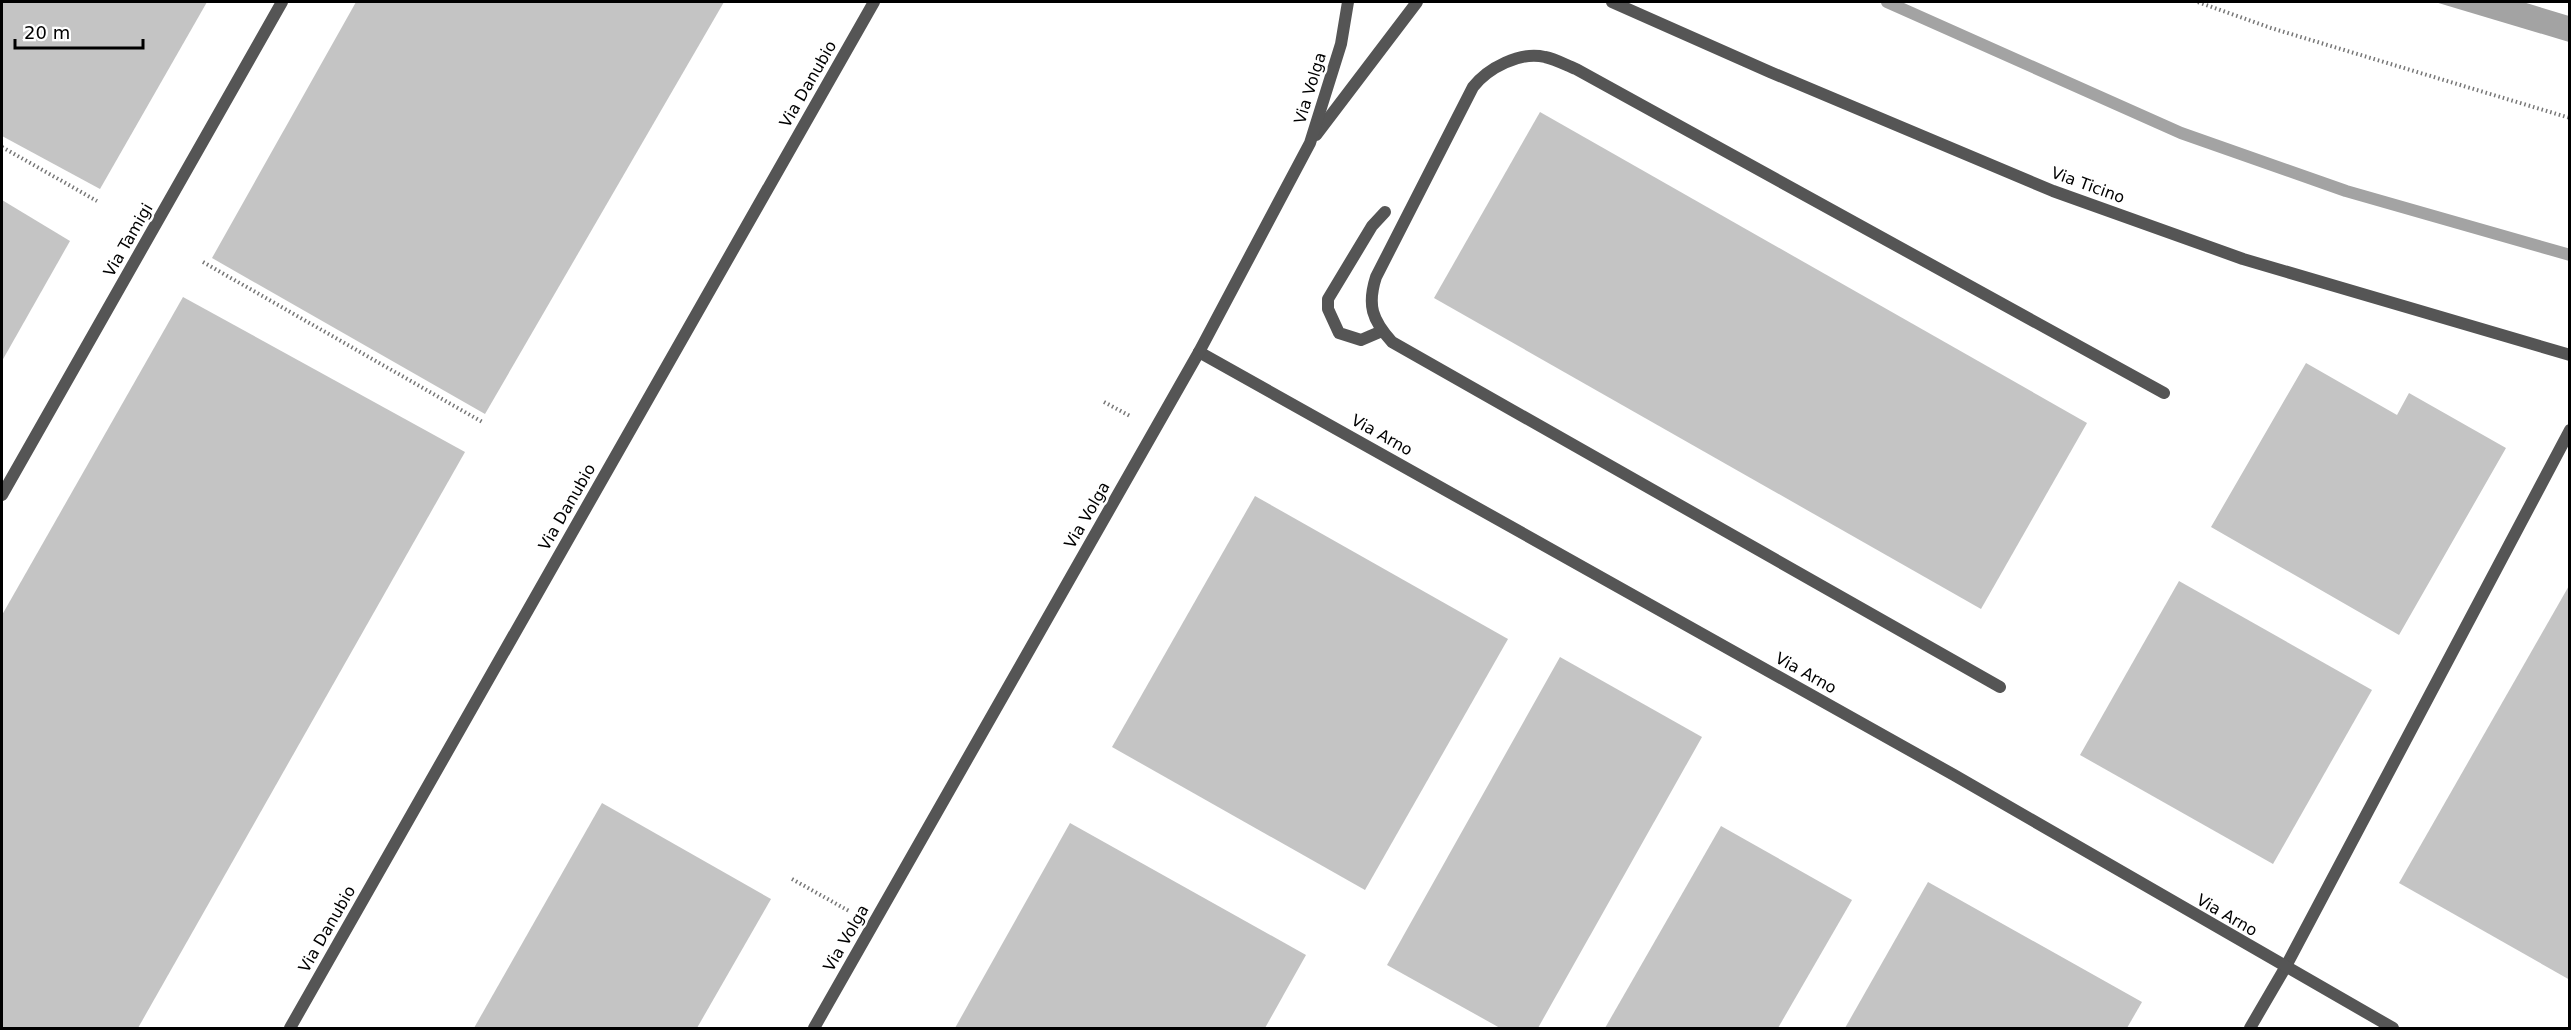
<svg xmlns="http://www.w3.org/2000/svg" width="2571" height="1030" viewBox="0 0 2571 1030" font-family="'DejaVu Sans',sans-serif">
<rect width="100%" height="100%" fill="#fff"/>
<polygon fill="#a3a3a3" points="2435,2 2523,2 2569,16 2569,42"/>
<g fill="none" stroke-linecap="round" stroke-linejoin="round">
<polyline stroke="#a3a3a3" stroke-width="12" points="1887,2 2181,133 2346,191 2570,255"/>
</g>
<g fill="#c4c4c4">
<polygon points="2,2 207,2 100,189 2,136"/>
<polygon points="356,2 724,2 485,414 212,258"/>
<polygon points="1540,112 2087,423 1981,609 1434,298"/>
<polygon points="2,200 70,241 2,361"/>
<polygon points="183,297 465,452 138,1028 2,1028 2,615"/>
<polygon points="2306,363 2397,415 2409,393 2506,448 2399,635 2211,527"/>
<polygon points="1255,496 1508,639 1365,890 1112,747"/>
<polygon points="2179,581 2372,690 2273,864 2080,755"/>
<polygon points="2570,584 2570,980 2399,883"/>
<polygon points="1560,657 1702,737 1538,1028 1500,1028 1387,965"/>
<polygon points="602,803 771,899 697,1028 474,1028"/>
<polygon points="1070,823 1306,955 1265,1028 955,1028"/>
<polygon points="1721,826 1852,900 1778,1028 1605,1028"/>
<polygon points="1928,882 2142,1002 2127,1028 1845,1028"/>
</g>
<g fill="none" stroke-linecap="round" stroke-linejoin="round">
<g stroke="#777" stroke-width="4" stroke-dasharray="1.5 3" stroke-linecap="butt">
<polyline points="2198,2 2271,28 2570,118"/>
<polyline points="2,147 97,201"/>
<polyline points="203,262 484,423"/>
<polyline points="1104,402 1130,416"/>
<polyline points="792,879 849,911"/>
</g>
<g stroke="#555" stroke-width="12">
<polyline points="1382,331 1361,340 1339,333 1328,309 1328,299 1372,226 1385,212"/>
<path d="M2000,687L1392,342C1372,320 1367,305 1376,277L1473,87C1488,68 1520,51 1545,57C1555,59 1566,65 1576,69L2164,393"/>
<polyline points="2250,1028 2285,968 2570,430"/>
</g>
<g stroke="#555" stroke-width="12">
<polyline points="1612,2 1770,72 2053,191 2243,259 2570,355"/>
<polyline points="1316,135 1417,2"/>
<polyline points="1199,352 1954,775 2393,1028"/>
<polyline points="2,495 282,2"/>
<polyline points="290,1028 874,2"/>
<polyline points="814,1028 1199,352 1310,143 1341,44 1348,2"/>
</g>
</g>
<g text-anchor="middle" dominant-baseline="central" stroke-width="5" stroke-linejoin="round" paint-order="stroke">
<g font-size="16" fill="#000" stroke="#fff">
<text transform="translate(808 84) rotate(-60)">Via Danubio</text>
<text transform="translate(1310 88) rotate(-73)">Via Volga</text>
<text transform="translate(2088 185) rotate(20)">Via Ticino</text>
<text transform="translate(128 240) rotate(-60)">Via Tamigi</text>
<text transform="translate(1382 435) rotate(29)">Via Arno</text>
<text transform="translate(567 507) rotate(-60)">Via Danubio</text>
<text transform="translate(1087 515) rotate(-60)">Via Volga</text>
<text transform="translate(1806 673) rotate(29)">Via Arno</text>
<text transform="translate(2227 915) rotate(30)">Via Arno</text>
<text transform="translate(327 929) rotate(-60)">Via Danubio</text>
<text transform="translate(846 938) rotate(-60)">Via Volga</text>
</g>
</g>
<rect width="2571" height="1030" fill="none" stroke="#000000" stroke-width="6"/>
<path d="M15 39v9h128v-9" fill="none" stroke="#000000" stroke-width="3"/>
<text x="24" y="39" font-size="18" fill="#000000" stroke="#ffffff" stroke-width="4.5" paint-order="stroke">20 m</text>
</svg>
